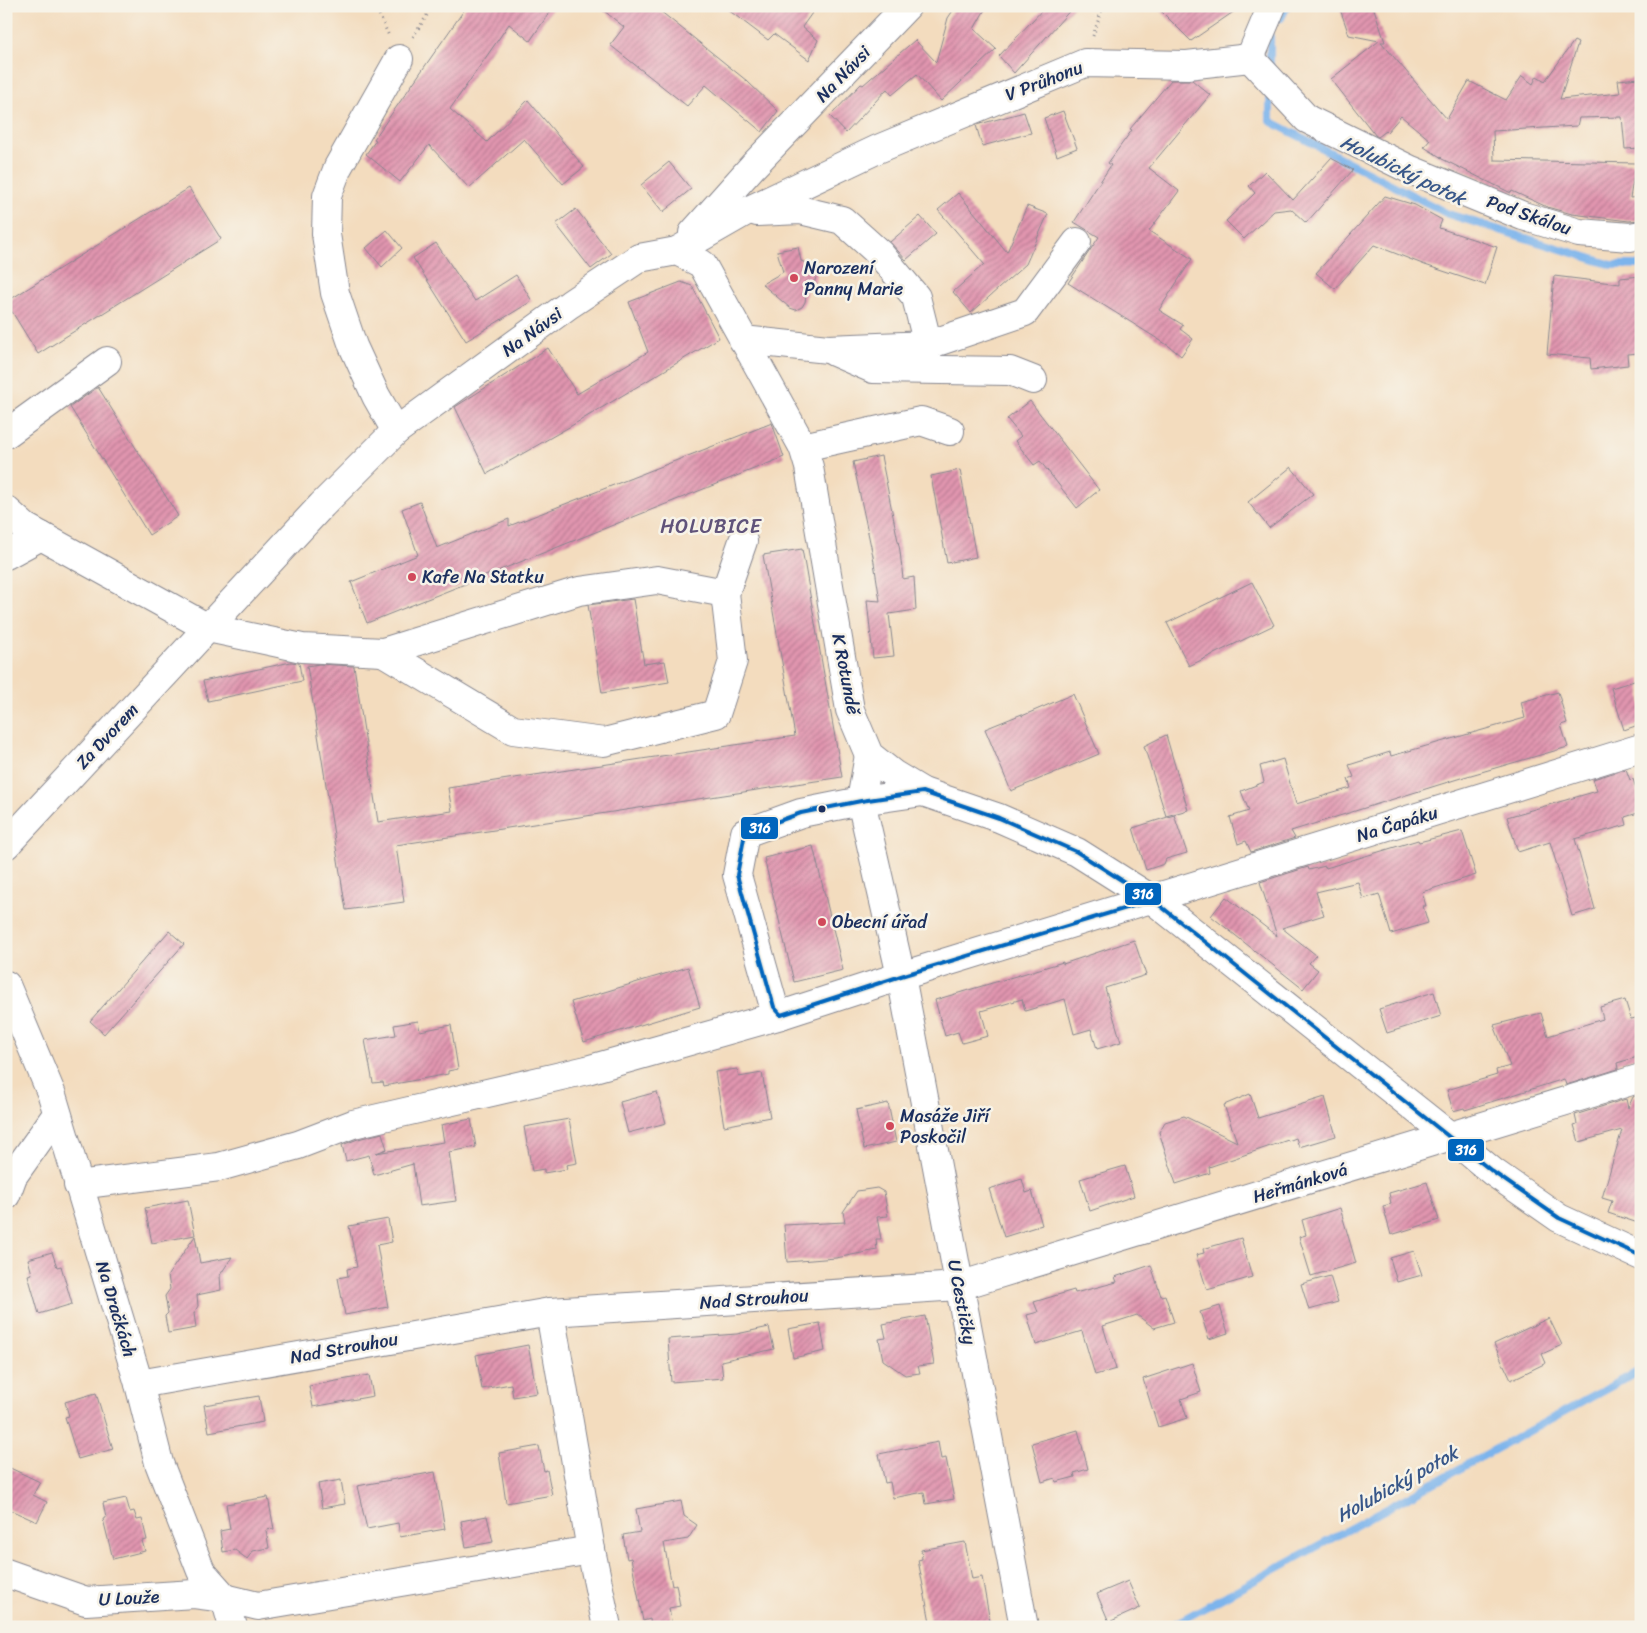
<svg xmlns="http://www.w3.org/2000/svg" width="1647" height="1633" viewBox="0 0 1647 1633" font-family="Sriracha,sans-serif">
<defs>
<pattern id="building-hatch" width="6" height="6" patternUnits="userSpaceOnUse" patternTransform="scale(1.25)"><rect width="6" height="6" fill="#e195af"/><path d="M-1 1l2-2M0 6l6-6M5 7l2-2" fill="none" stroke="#b67a92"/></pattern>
</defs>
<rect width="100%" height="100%" fill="#f7f3e8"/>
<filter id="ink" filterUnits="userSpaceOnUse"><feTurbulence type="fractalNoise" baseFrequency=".02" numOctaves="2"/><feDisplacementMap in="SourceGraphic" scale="10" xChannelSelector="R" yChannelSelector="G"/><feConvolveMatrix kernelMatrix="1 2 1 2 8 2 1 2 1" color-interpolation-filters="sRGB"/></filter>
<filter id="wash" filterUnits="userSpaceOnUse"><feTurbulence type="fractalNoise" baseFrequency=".0096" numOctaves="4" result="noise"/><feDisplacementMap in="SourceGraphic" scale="20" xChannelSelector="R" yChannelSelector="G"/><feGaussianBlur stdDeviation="1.12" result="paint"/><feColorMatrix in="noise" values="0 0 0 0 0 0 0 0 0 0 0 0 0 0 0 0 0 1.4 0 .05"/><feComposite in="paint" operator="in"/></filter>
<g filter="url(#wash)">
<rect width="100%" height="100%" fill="#f3dcbe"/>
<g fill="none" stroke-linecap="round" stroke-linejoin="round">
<g stroke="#7cb4ec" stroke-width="8">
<polyline points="1281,18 1287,6"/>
<polyline points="1270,68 1270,37"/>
<polyline points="1270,89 1270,121 1448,214 1612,265 1641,265"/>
<polyline points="1169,1627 1641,1370"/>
</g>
</g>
<g id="blocks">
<g fill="url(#building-hatch)">
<polygon points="467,6 554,6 530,41 509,24 450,109 487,142 528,100 584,167 563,184 524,139 469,188 429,145 400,182 366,154 376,140 374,139"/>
<polygon points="598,6 654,6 747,81 778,111 762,132 706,85 687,106 610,45 624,27"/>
<polygon points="723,6 817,6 802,27 818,40 809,60 774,34 768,40"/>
<polygon points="956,6 987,6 974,29 996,49 941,101 917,74 892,95 887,89 846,133 830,116 861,84 863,85 915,40 936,62 948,18"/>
<polygon points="1046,6 1074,6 1014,73 999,56"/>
<polygon points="1156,6 1242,6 1191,41"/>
<polygon points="1339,6 1373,6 1385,42 1381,42 1447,119 1469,81 1506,100 1522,76 1533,84 1537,76 1545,81 1574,41 1578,43 1560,99 1620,93 1618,80 1639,78 1641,92 1641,148 1625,149 1622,117 1579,118 1577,126 1493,131 1494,160 1636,163 1630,198 1641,197 1641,220 1629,221 1572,214 1547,207 1512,191 1511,193 1440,158 1442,158 1424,147 1430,140 1401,116 1387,132 1386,131 1378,137 1376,136 1331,79 1379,41 1349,35"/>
<polygon points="1171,80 1192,80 1210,95 1149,168 1179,191 1149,231 1192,259 1159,310 1183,325 1180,329 1193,339 1181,356 1169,346 1068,283 1099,237 1074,222 1111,165 1108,163 1132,130 1130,129"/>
<polygon points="1063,111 1077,148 1057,156 1044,118"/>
<polygon points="1024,112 1031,133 982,146 976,125"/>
<polygon points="1331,158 1353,170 1306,223 1291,209 1274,211 1244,239 1226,221 1255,193 1249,186 1265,171 1293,200"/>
<polygon points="669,162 691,189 663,212 641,185"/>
<polygon points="189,188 221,239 38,354 6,302"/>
<polygon points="958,193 1007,252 1027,206 1048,214 1026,264 971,313 953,292 984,264 938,210"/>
<polygon points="1385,196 1415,205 1442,220 1439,228 1497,247 1485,285 1425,265 1374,245 1335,289 1316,273"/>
<polygon points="576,209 611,254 591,269 556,224"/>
<polygon points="920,216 936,234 906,260 890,242"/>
<polygon points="387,230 402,248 382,267 366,248"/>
<polygon points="436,243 475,301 516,275 532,301 466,341 413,258"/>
<polygon points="798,247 801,261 811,265 815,270 816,275 815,281 807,288 805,302 802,307 796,310 790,308 762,284 783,272 777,251"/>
<polygon points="1554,276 1620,284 1620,278 1641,276 1641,353 1627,354 1628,365 1591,369 1590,358 1547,354"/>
<polygon points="681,282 692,286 719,338 571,426 487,474 455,407 548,348 577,394 648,352 629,302"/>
<polygon points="98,387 178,516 149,535 70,407"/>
<polygon points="1030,401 1099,490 1077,508 1040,461 1034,465 1015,441 1021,436 1007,419"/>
<polygon points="772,423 784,457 367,623 351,582 418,555 402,509 420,502 437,548 509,519 509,526"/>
<polygon points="881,456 900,551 903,579 914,577 916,610 889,614 894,656 873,658 867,600 880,601 873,556 853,462"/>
<polygon points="1291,467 1313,494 1269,528 1248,502"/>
<polygon points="960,470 976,557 947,563 931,476"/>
<polygon points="802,549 842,777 396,845 404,902 346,910 307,666 319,664 354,666 378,822 452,811 448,788 795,736 763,555"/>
<polygon points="1252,582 1274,625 1189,666 1167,623"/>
<polygon points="633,599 644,664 665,661 669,682 602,693 588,605"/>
<polygon points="291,662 299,663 302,681 208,701 203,681"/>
<polygon points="1641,679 1641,724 1624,730 1611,688"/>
<polygon points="1558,692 1567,723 1561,725 1568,747 1464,777 1291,831 1295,838 1251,852 1246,841 1238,844 1230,817 1249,811 1241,791 1264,782 1260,766 1283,759 1296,804 1351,788 1348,779 1354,777 1349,765 1390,752 1391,756 1525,718 1521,702"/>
<polygon points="1073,694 1099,754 1011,791 985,729 1022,714 1022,716"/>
<polygon points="1166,735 1188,810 1166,816 1144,746"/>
<polygon points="1626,769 1630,780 1633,779 1641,804 1641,812 1625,817 1627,825 1575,839 1595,909 1572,916 1550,842 1518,852 1507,817 1597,791 1593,779"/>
<polygon points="1174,815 1187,853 1166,859 1164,864 1146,870 1133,828"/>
<polygon points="1462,831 1476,875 1422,892 1426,906 1423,906 1428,923 1391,934 1379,894 1363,899 1358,882 1316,892 1324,915 1282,928 1316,955 1309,963 1318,970 1303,989 1211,916 1226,897 1277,936 1260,882 1308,867 1309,870 1325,866 1326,868 1418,840 1419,842"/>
<polygon points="813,846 843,970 794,982 764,858"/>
<polygon points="169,931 184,944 104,1034 90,1021"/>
<polygon points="1134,940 1146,975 1105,988 1121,1042 1097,1049 1091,1029 1074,1034 1065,999 1025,1011 1022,999 981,1011 988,1036 962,1043 958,1032 945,1036 935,1000 1063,962 1063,964"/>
<polygon points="688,967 700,1007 584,1042 571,1002"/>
<polygon points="1434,992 1441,1016 1387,1033 1379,1009"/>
<polygon points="1625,1000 1631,1019 1641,1017 1641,1056 1617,1063 1618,1069 1566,1085 1564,1079 1465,1110 1464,1108 1453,1111 1447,1090 1497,1075 1496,1070 1510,1066 1494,1025 1541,1013 1548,1036 1603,1019 1600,1007"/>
<polygon points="418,1021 420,1031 451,1025 458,1069 448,1071 448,1074 384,1086 383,1082 373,1083 365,1040 396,1035 394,1025"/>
<polygon points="737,1069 739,1077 762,1073 770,1117 724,1126 715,1072"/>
<polygon points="657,1092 666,1123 628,1133 620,1102"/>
<polygon points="1250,1094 1258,1118 1325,1097 1336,1136 1299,1147 1296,1138 1288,1141 1288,1140 1209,1167 1210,1173 1176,1184 1159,1132 1165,1122 1184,1116 1237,1142 1224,1105"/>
<polygon points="1641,1094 1641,1224 1608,1213 1612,1201 1602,1198 1622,1130 1579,1142 1574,1125 1577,1124 1575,1115 1626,1099 1628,1108 1633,1097"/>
<polygon points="888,1103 896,1142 864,1149 856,1110"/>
<polygon points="471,1119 476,1147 449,1152 456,1201 419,1206 413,1164 374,1175 369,1155 346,1161 342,1145 358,1139 382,1133 387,1149 376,1153 444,1142 441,1125"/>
<polygon points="569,1119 577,1163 566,1165 567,1169 544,1173 544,1169 532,1171 524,1127"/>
<polygon points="1125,1166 1134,1196 1090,1211 1080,1179"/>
<polygon points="1022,1179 1026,1193 1032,1191 1042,1225 1004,1237 989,1189"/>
<polygon points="1427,1182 1439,1220 1391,1235 1383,1206 1391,1204 1389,1193"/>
<polygon points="877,1188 884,1192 888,1216 877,1217 881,1239 876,1239 877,1250 836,1258 787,1262 784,1225 845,1222 843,1212 857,1191"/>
<polygon points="188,1200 195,1235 152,1243 145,1208"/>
<polygon points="1340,1208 1356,1263 1311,1276 1299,1237 1306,1235 1302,1220"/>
<polygon points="388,1219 392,1242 377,1245 388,1307 345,1315 338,1278 348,1276 347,1269 357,1267 349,1226"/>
<polygon points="195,1236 200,1263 232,1257 220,1275 221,1290 197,1295 198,1306 194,1313 196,1328 168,1333 165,1316 168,1313 165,1296 170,1289 168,1275"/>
<polygon points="1241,1238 1252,1277 1207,1290 1196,1255 1204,1253 1203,1249"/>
<polygon points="1414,1251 1422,1275 1397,1282 1390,1258"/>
<polygon points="52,1252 57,1267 61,1266 72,1304 39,1314 28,1275 32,1274 28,1259"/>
<polygon points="1151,1265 1161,1296 1165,1295 1174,1322 1154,1328 1137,1315 1103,1326 1116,1369 1095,1375 1082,1331 1036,1345 1027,1315 1038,1312 1034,1302 1074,1290 1075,1293 1117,1282 1115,1277"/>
<polygon points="1330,1276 1338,1302 1309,1310 1301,1284"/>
<polygon points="1220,1306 1228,1333 1209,1339 1200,1312"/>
<polygon points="925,1316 934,1364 918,1366 920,1373 905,1375 883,1360 879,1339 886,1338 883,1324"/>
<polygon points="1549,1318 1562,1345 1542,1354 1546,1363 1511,1380 1494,1344"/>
<polygon points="820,1323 825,1351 793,1358 788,1329"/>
<polygon points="769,1327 774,1349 721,1361 723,1378 671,1382 668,1339 737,1334"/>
<polygon points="528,1345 537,1393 513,1397 511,1384 482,1389 476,1355"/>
<polygon points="1192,1363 1201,1392 1181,1399 1187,1418 1158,1427 1143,1379"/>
<polygon points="369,1375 373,1396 313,1407 309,1386"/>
<polygon points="96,1393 113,1449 78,1459 65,1417 69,1416 65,1402"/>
<polygon points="259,1396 263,1422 209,1432 204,1405"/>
<polygon points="1078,1430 1088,1469 1074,1473 1075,1477 1056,1482 1055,1478 1042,1482 1032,1443"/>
<polygon points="938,1442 941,1459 946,1458 954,1499 926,1504 924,1492 893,1498 890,1482 885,1483 879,1454"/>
<polygon points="539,1446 544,1471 547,1470 552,1495 506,1503 499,1453"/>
<polygon points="6,1466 40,1482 33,1495 47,1502 37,1522 6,1508"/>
<polygon points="435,1472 445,1529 400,1537 398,1523 367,1529 357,1486"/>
<polygon points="341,1480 345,1504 322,1508 318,1484"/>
<polygon points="268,1497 274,1529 266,1530 269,1548 253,1551 247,1559 235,1550 223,1552 220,1531 230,1529 226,1504"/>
<polygon points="126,1498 130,1512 134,1511 137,1520 142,1519 147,1540 142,1541 145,1551 113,1559 103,1519 106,1518 103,1503"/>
<polygon points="681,1501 684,1516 697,1525 688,1539 664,1543 672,1586 676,1584 680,1606 669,1608 672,1627 651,1627 650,1619 643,1621 631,1558 627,1559 623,1535 640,1532 636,1509"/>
<polygon points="487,1516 493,1542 466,1547 461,1521"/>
<polygon points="965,1542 972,1579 982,1577 991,1627 931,1627 918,1560 922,1559 921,1550"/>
<polygon points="1128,1581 1140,1608 1109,1622 1097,1594"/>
</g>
</g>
</g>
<g filter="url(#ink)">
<use href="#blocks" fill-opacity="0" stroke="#87868e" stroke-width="1"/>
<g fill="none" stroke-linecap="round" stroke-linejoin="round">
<g stroke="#87868e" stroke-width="30">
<g id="minor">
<polyline points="1250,58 1307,119 1411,170 1523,216 1579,233 1630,237 1641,235"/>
<polyline points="1250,58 1272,6"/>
<polyline points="757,212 800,210 842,220 880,254 916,297 928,345"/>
<polyline points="693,233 753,166 907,6"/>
<polyline points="677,251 743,213 878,149 1085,63 1187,65 1250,58"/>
<polyline points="743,340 828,349 928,345 1025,312 1077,242"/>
<polyline points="834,352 873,369 1010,371 1033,380"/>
<polyline points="396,431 376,396 353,346 335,293 326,234 327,196 338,167 399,59"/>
<polyline points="6,434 107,361"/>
<polyline points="803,447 921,421 950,431"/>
<polyline points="6,510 25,527 208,628 302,648 383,652 579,591 657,580 725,593 743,541"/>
<polyline points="6,555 41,536"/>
<polyline points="383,652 513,730 604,742 716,714 733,661 725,593"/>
<polyline points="869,755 861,801 901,976 1024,1627"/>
<polyline points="6,845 322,505 396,431 570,304 639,258 677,251 702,264 803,447 809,467 850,710 869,755 893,774 923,792 999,818 1077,852 1153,900 1451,1137 1493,1172 1559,1218 1641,1256"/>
<polyline points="6,985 52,1095 139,1384 159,1463 201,1571 225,1598 233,1627"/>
<polyline points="781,1015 774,1007 737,875 745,833 801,813 861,801 923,792"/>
<polyline points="78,1185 219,1167 298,1145 353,1124 587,1070 781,1015 901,976 1641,748"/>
<polyline points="6,1195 13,1176 57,1114"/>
<polyline points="550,1312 591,1550 607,1627"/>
<polyline points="139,1384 550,1312 959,1286 1641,1078"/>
<polyline points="6,1573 86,1601 194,1594 225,1598 258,1606 591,1550"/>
</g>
</g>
<g stroke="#87868e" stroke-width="3" stroke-dasharray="1 4" stroke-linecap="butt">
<polyline points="375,6 389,36"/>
<polyline points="1093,36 1103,6"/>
<polyline points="413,37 433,6"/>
</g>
<use href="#minor" stroke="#fff" stroke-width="28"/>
<g stroke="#f7f3e8" stroke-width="8">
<g id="bus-1">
<polyline points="781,1015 774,1007 737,875 745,833 801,813 861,801 923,792 999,818 1077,852 1153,900 1493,1172 1559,1218 1641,1256"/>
<polyline points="781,1015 901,976 1153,900"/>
</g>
</g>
<use href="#bus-1" stroke="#0065bd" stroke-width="4"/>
</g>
</g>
<g fill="#d1495b" stroke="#f7f3e8" stroke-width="2">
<circle cx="794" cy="278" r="5"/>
<circle cx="412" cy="577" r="5"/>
<circle cx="822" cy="922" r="5"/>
<circle cx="890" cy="1126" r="5"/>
</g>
<circle fill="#1b2f5e" stroke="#f7f3e8" stroke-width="2" cx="822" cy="809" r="4.5"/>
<g text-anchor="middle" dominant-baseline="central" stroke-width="5" stroke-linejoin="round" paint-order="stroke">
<g font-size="18" fill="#1b2f5e" stroke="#f7f3e8">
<text transform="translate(843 74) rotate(-46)">Na Návsi</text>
<text transform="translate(1044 81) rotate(-21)">V Průhonu</text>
<text transform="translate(1529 215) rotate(19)">Pod Skálou</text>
<text transform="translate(532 332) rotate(-36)">Na Návsi</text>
<text transform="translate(846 674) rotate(79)">K Rotundě</text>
<text transform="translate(107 736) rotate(-47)">Za Dvorem</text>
<text transform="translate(1397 824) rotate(-17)">Na Čapáku</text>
<text transform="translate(1300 1183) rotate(-17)">Heřmánková</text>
<text transform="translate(754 1299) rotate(-4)">Nad Strouhou</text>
<text transform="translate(962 1302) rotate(79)">U Cestičky</text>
<text transform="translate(116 1309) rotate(73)">Na Dračkách</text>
<text transform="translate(344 1348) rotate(-10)">Nad Strouhou</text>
<text transform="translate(129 1598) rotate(-3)">U Louže</text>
</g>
<g font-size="18" fill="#1b2f5e" stroke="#f7f3e8" text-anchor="start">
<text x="804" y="268">Narození<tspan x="804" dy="21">Panny Marie</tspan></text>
<text x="422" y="577">Kafe Na Statku</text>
<text x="832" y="922">Obecní úřad</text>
<text x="900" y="1116">Masáže Jiří<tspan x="900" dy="21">Poskočil</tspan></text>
</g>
<g font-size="19" font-style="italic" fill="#385789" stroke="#f7f3e8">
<text transform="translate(1403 170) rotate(26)">Holubický potok</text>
<text transform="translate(1397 1484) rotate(-29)">Holubický potok</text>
</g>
<g font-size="20" letter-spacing="1" fill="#60537a" stroke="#f7f3e8">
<text x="711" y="526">HOLUBICE</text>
</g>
</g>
<g stroke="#f7f3e8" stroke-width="2">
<rect x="740" y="816" width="39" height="24" rx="5" fill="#0065bd"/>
<rect x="1124" y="882" width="38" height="24" rx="5" fill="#0065bd"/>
<rect x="1447" y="1138" width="38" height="24" rx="5" fill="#0065bd"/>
</g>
<g font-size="14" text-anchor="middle" font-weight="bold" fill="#fff">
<text x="760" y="833">316</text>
<text x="1143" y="899">316</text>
<text x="1466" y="1155">316</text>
</g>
<rect width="1647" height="1633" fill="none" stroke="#f7f3e8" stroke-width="25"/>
</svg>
